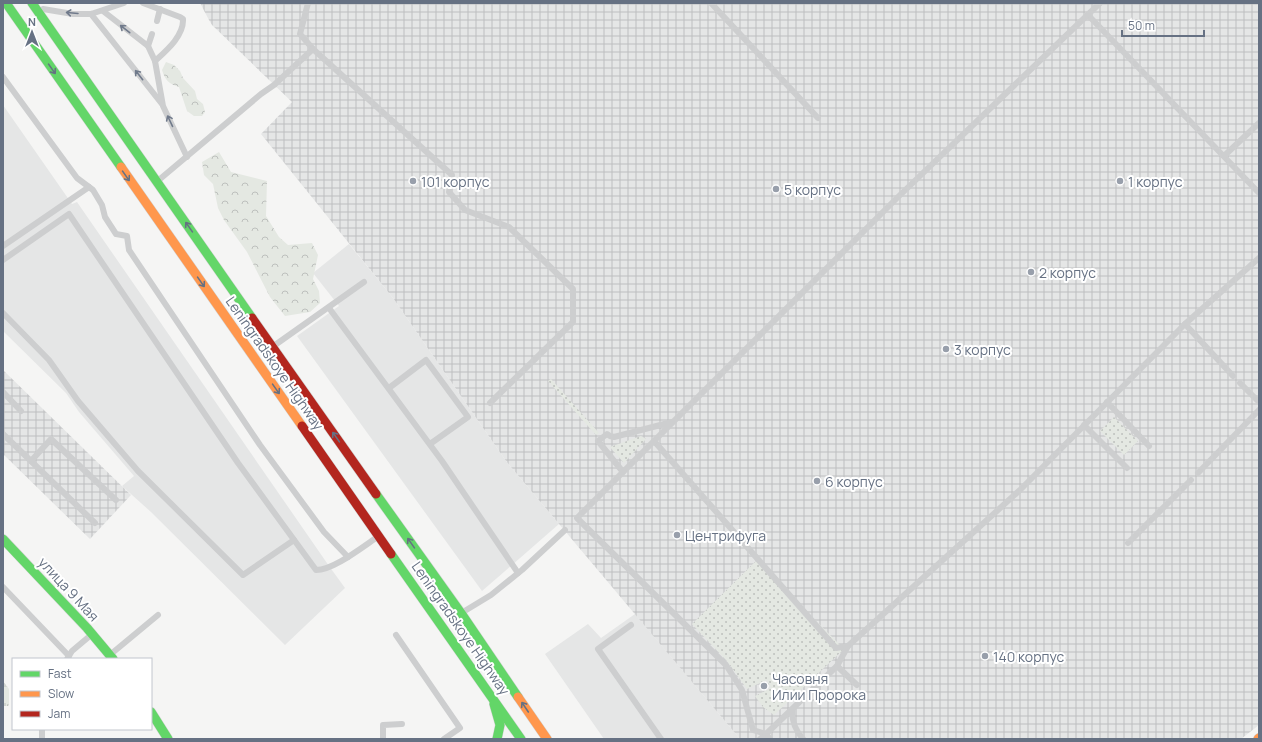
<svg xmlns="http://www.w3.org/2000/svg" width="1262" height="742" viewBox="0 0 1262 742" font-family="Manrope,sans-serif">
<defs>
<pattern id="industrial-grid" width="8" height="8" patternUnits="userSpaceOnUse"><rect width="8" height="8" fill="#e5e6e6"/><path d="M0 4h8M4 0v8" fill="none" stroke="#bdbfc0"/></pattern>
<pattern id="grass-dots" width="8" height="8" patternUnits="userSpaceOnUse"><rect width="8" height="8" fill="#e4e8e2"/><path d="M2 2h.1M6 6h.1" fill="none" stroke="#bdc0bd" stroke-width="1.8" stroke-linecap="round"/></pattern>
<pattern id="forest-crowns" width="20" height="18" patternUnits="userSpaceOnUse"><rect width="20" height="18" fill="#e4e8e2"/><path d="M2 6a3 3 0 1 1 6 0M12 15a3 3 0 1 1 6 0" fill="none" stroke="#bdc0bd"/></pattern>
<pattern id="park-tufts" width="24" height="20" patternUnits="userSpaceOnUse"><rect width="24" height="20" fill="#e4e8e2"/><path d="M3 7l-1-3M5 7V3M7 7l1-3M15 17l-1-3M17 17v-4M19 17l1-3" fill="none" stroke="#bdc0bd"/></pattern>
</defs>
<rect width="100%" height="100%" fill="#f5f5f4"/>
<g fill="#e5e6e6">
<polygon points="3,105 72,204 77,202 329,566 345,588 285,645 151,512 122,486 134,476 79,412 66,393 3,331"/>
<polygon points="349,244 393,298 506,461 559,524 482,591 297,336 339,306 313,273"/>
<polygon points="635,614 740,739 604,739 545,654 588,624 601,638"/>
</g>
<g fill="url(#industrial-grid)">
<polygon points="200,3 1259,3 1259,725 1241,739 740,739 506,461 393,298 261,134 292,102 212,25 209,20"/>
<polygon points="3,370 131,495 90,539 3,454"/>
</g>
<g fill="url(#grass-dots)">
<polygon points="551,379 599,433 596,435 548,381"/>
<polygon points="1114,417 1138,441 1124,455 1100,431"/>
<polygon points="641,436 646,439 624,463 610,447"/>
<polygon points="756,561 839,644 843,650 774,715 763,707 755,696 771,688 767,680 747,689 727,661 692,624"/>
</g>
<g fill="url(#forest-crowns)">
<path d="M166,62L174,65L180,71L183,78L195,91L197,99L203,104L205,112L202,116H194L187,111L179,87C169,84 165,80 162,70Z"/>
<polygon points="219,152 231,172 267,181 266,216 279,237 288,245 312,243 318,255 313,279 319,291 320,303 310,312 285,316 270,297 247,252 224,220 218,208 213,184 204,175 202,162"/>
</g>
<polygon fill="url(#park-tufts)" points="3,681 9,689 9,706 3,706"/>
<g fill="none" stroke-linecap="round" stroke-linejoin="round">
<g stroke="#d2d3d3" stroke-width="10">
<g id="fast">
<polyline points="6,3 121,167"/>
<polyline points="32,3 252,318"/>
<polyline points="376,494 461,613 518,697"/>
<polyline points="3,539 87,628 113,659"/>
<polyline points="391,554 521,739"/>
<polyline points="494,704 500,725 497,739"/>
<polyline points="151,712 168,739"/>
</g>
</g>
<g stroke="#d2d3d3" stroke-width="10">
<g id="slow">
<polyline points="121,167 302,426"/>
<polyline points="518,697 547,739"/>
<polyline points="1258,739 1259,738"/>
</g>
</g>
<g stroke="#d2d3d3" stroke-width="10">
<g id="jam">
<polyline points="252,318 376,494"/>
<polyline points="302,426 391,554"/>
</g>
</g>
<g stroke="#cdcecf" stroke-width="6">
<path d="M143,3L180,17L183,19C184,36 166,51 155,61L163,106L187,157"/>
<polyline points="308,3 300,34 313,49 452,175 449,192 465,210 509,227 573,289 573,322 490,403"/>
<polyline points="711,3 818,118"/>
<polyline points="43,9 73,14 91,14 124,3"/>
<polyline points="103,11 148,46"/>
<polyline points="91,14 162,104"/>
<polyline points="1088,15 1259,193"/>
<polyline points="157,21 160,9"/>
<polyline points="152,34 148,46 155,61"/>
<polyline points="3,77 77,178 93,190 102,205 105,217 116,234 127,236 129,250 260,445 324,532 348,557"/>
<polyline points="1224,156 1259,123"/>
<polyline points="160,179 261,94 274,85 313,49"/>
<polyline points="3,246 89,187"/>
<path d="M3,260L69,214L238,463L316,570C333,570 361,548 376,538"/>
<polyline points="329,308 442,461 518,573"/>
<polyline points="3,313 49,360 78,401 138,471 243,575 294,540"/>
<polyline points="1185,324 1259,258"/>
<polyline points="275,345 364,282"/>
<polyline points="1240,383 1259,402"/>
<polyline points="389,388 426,360 468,417 430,444"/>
<polyline points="3,392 21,411"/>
<polyline points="1107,402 1149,446"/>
<polyline points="1084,425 1127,468"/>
<polyline points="3,434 95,523"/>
<polyline points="654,441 836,648 848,646"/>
<polyline points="31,461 51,439 116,500"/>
<polyline points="623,472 598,441 607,434 610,436 614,437 672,422"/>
<polyline points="1198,473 1259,410"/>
<polyline points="1128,543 1191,480"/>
<polyline points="3,587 69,656"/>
<polyline points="463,612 491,595 522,570 565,530"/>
<polyline points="631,625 598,649 661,739"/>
<polyline points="396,635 460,728 444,739"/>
<polyline points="111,654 158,615"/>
<polyline points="67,659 72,651 91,635"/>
<polyline points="837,666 857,685"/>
<path d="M792,710C792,722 795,730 803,739"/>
<polyline points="42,729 42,739"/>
<polyline points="383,739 383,725 402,724"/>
<polyline points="760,739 766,734 753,730 742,690 726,665 577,518 898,197 1100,3"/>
<polyline points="770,739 766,734 837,666 848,646 1020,490 1185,324 1233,376"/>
</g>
<use href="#fast" stroke="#63d668" stroke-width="9"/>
<use href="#slow" stroke="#ff974d" stroke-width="9"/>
<use href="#jam" stroke="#b3261e" stroke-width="9"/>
</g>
<defs><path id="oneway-shaft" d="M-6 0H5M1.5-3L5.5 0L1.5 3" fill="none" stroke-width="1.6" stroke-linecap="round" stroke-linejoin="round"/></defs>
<g stroke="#707a8b">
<use href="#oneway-shaft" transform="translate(72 13) rotate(-175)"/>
<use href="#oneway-shaft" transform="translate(125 29) rotate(-142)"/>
<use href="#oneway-shaft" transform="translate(139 75) rotate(-128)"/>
<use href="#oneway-shaft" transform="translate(170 121) rotate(-115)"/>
</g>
<g stroke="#667183">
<use href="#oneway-shaft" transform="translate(52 69) rotate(55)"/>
<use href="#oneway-shaft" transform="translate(126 176) rotate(55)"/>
<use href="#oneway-shaft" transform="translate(189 227) rotate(-125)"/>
<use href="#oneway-shaft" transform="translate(201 282) rotate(55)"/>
<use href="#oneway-shaft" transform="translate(276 389) rotate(55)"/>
<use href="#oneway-shaft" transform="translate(336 437) rotate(-125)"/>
<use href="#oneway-shaft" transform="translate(411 543) rotate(-125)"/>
<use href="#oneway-shaft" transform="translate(525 707) rotate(-124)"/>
</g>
<g fill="#989fab" stroke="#fff" stroke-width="1.5">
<circle cx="413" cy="181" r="4"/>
<circle cx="1120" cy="181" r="4"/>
<circle cx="776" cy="189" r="4"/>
<circle cx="1031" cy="272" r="4"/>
<circle cx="946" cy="349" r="4"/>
<circle cx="817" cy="481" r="4"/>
<circle cx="677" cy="535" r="4"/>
<circle cx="985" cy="656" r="4"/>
<circle cx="764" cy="686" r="4"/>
</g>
<g text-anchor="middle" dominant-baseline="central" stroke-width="4" stroke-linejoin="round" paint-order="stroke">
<g font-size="14" fill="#667183" stroke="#fff" text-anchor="start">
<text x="421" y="181">101 корпус</text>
<text x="1128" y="181">1 корпус</text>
<text x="784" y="189">5 корпус</text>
<text x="1039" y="272">2 корпус</text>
<text x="954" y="349">3 корпус</text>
<text x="825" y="481">6 корпус</text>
<text x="685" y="535">Центрифуга</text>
<text x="993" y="656">140 корпус</text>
<text x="772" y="678">Часовня<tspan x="772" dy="16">Илии Пророка</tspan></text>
</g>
<g font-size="14" fill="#667183" stroke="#fff">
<text transform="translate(275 363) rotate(55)">Leningradskoye Highway</text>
<text transform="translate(69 589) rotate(47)">улица 9 Мая</text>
<text transform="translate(461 628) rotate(55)">Leningradskoye Highway</text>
</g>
</g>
<rect width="1262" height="742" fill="none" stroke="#667183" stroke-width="8"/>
<rect x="12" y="658" width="140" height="72" fill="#ffffff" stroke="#c2c6cd"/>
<rect x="20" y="671" width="20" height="6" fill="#63d668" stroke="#c2c6cd"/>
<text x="48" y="678" font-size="12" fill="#667183">Fast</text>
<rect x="20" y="691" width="20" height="6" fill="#ff974d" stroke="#c2c6cd"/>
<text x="48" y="698" font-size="12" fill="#667183">Slow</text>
<rect x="20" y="711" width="20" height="6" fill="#b3261e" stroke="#c2c6cd"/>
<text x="48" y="718" font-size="12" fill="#667183">Jam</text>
<g transform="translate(32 32)" stroke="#ffffff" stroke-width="3" paint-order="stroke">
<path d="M0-3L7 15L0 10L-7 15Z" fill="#667183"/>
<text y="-6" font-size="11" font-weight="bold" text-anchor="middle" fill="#667183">N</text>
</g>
<path d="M1122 30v6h82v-6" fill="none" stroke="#667183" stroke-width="2"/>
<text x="1128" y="30" font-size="12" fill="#667183" stroke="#ffffff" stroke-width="3" paint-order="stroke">50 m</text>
</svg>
